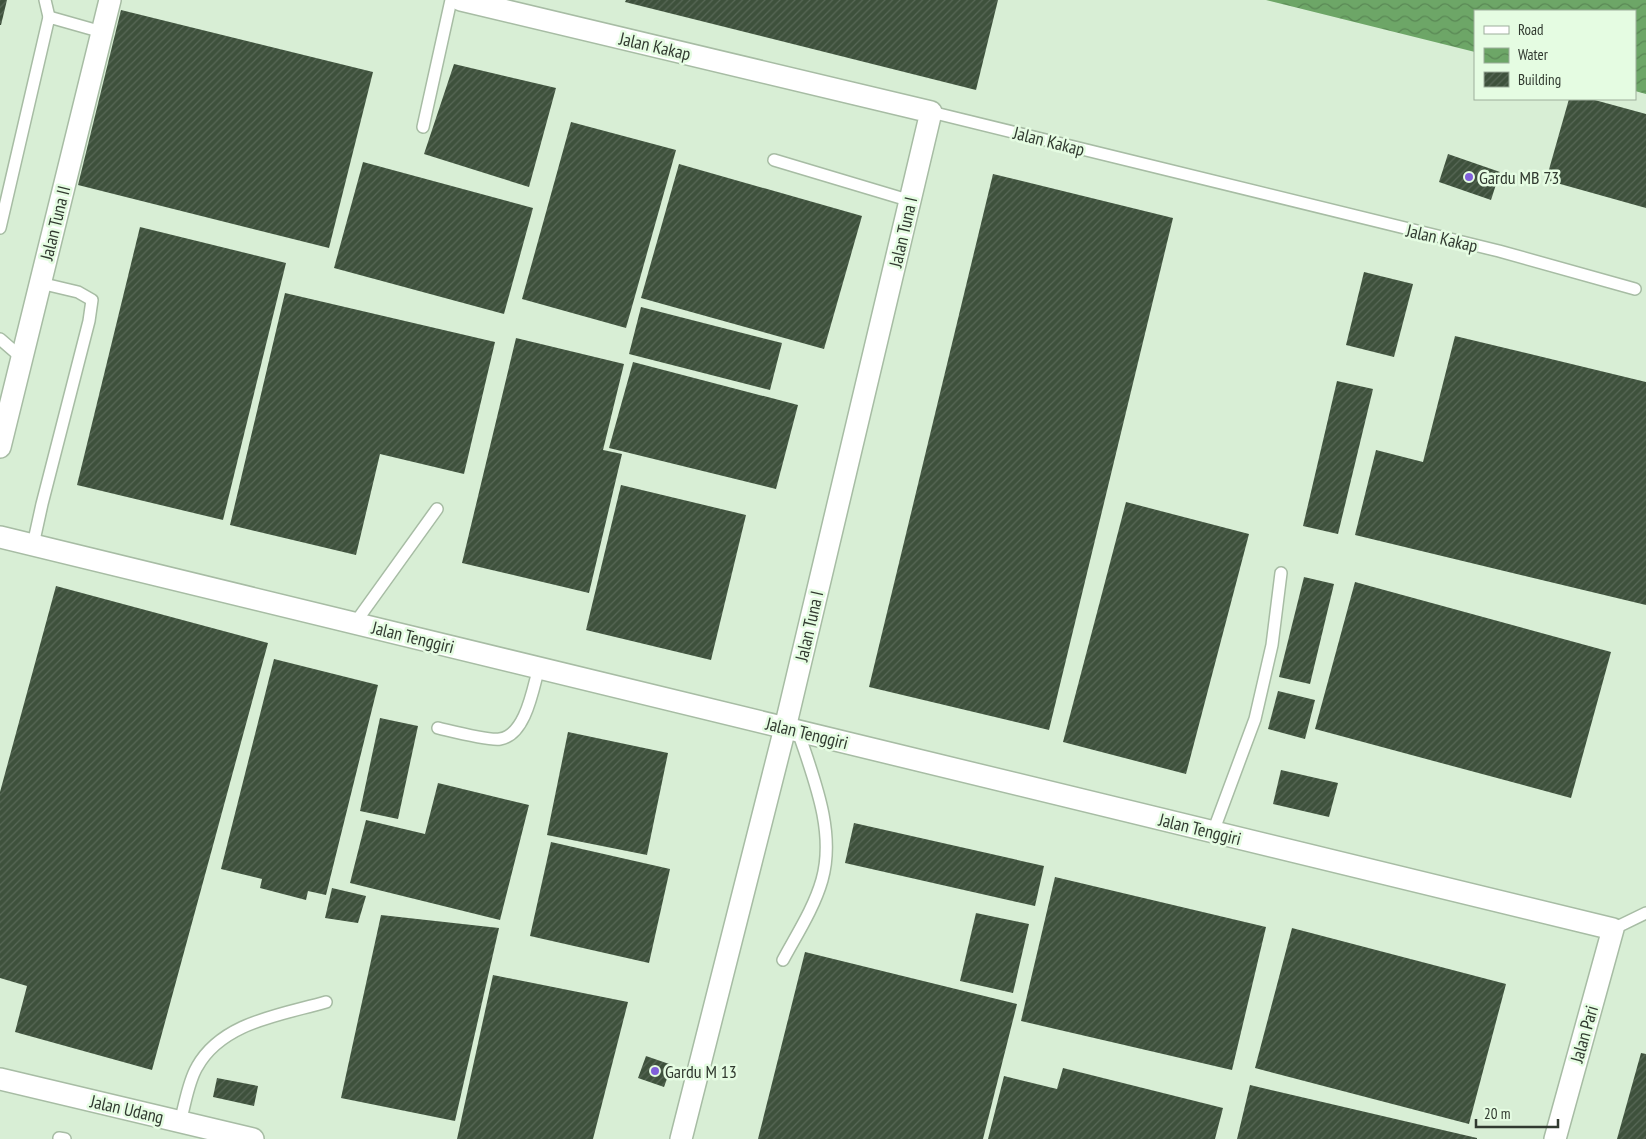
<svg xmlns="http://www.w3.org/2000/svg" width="1646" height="1139" viewBox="0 0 1646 1139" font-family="'PT Sans Narrow',sans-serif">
<defs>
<pattern id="water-waves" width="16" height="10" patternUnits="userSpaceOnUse" patternTransform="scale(1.25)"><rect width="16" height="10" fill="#6da667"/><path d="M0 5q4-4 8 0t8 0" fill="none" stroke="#5a8855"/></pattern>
<pattern id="building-hatch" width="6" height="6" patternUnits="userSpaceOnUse" patternTransform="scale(1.25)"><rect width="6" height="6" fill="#3e513c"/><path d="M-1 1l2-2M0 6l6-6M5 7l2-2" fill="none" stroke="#586857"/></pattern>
</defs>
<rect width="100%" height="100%" fill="#d8eed5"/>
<polygon fill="url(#water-waves)" points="1266,0 1646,0 1646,94 1635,91 1635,11 1475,11 1475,52"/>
<g fill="url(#building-hatch)">
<polygon points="0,0 7,0 1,25 0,25"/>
<polygon points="626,0 998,0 976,90 625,2"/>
<polygon points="121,10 373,72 329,248 78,185"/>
<polygon points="454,64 556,88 529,187 424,154"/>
<polygon points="1569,99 1591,99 1646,114 1646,208 1546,180"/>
<polygon points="571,122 676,150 626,328 522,299"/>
<polygon points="1448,154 1500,172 1491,200 1439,182"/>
<polygon points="363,162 533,208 504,314 334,268"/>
<polygon points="679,164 862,216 824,349 641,298"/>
<polygon points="993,174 1173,218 1049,730 869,687"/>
<polygon points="140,227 286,263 223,520 77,485"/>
<polygon points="1364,272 1413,284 1394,357 1346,345"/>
<polygon points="285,293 495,342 464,474 380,454 356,555 230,525"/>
<polygon points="641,307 782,343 770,390 629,354"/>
<polygon points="1455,336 1646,382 1646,605 1355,535 1376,450 1423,462"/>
<polygon points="516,338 624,364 603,450 622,454 589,593 462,563"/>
<polygon points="633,362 798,405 776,489 609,448"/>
<polygon points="1337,381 1373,389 1338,534 1303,526"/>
<polygon points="621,485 746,515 711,660 586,630"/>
<polygon points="1126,502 1249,534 1186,774 1063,742"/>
<polygon points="1304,577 1334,584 1310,684 1279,677"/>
<polygon points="1355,582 1611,652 1571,798 1315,729"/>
<polygon points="56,586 268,643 152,1070 15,1032 27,986 0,978 0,792"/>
<polygon points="274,659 378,685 326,895 308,891 306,900 260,888 262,879 221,869"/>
<polygon points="1278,691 1315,700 1305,739 1268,729"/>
<polygon points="380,718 418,726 398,819 360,811"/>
<polygon points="568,732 668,753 647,855 547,835"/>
<polygon points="1281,770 1338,783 1329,817 1273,804"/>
<polygon points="438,783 529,805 500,920 350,883 366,820 425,834"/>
<polygon points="854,823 1044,866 1035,906 845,863"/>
<polygon points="551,842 670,869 649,963 530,936"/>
<polygon points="1055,877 1266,927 1232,1070 1021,1021"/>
<polygon points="332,888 366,896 358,923 325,918"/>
<polygon points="976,913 1029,924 1013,993 960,981"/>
<polygon points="381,915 499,928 455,1121 341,1098"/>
<polygon points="1292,928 1506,984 1469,1124 1255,1068"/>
<polygon points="805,952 1017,1004 983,1139 758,1139"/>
<polygon points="493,975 628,1002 593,1139 457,1139"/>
<polygon points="1641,1053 1646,1054 1646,1139 1617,1139"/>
<polygon points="646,1056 672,1065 664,1087 638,1078"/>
<polygon points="1063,1068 1223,1108 1215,1139 988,1139 1004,1076 1057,1089"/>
<polygon points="217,1078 258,1086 254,1106 213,1097"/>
<polygon points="1250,1085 1477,1138 1477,1139 1237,1139"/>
</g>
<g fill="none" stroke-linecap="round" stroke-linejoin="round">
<g stroke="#a7bca4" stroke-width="14">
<g id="lane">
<polyline points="45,0 49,17"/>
<polyline points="931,112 1499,251 1635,289"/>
<polyline points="423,127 451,0"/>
<polyline points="774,160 911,201"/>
<polyline points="0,228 49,17 102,32"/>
<polyline points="0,339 22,358"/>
<polyline points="33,545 42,504 89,321 92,300 78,292 40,283"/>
<polyline points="355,623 437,509"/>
<path d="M438,728C451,731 489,741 500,739C526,735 533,688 539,667"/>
<polyline points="1213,832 1255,719 1272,645 1281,573"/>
<polyline points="1613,929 1646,913"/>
<path d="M783,960C797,934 814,908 822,880C836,831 813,777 798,731"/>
<path d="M180,1122C185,1105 188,1082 197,1067C222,1022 281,1015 326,1002"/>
<polyline points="59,1138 65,1139"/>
</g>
</g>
<g stroke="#a7bca4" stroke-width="24">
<g id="street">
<polyline points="461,0 931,112 785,728 681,1139"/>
<polyline points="0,447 110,0"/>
<polyline points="0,537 1613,929 1555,1139"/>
<polyline points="0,1079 253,1139"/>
</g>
</g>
<use href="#lane" stroke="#fff" stroke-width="11"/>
<use href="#street" stroke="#fff" stroke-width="21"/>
</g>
<g fill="#805fda" stroke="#e5fce2" stroke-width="2">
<circle cx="1469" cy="177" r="5"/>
<circle cx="655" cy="1071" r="5"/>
</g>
<g text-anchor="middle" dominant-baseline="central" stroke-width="5" stroke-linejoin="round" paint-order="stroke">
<g font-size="18" fill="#313a30" stroke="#e5fce2">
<text transform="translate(655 46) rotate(13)">Jalan Kakap</text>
<text transform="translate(1049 141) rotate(14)">Jalan Kakap</text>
<text transform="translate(55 223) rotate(-76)">Jalan Tuna II</text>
<text transform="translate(903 232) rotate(-77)">Jalan Tuna I</text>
<text transform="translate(1442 238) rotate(13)">Jalan Kakap</text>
<text transform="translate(809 626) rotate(-77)">Jalan Tuna I</text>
<text transform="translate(413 637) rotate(14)">Jalan Tenggiri</text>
<text transform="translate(807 733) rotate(14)">Jalan Tenggiri</text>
<text transform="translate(1200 829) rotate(14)">Jalan Tenggiri</text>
<text transform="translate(1584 1034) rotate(-74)">Jalan Pari</text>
<text transform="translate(127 1109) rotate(13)">Jalan Udang</text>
</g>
<g font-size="18" fill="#313a30" stroke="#e5fce2" text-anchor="start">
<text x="1479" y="177">Gardu MB 73</text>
<text x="665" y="1071">Gardu M 13</text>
</g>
</g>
<rect x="1474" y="10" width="162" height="90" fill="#e5fce2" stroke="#9dae9b"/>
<rect x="1484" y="26" width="25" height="8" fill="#ffffff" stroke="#9dae9b"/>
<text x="1518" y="35" font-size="15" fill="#313a30">Road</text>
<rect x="1484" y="48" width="25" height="15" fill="url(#water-waves)" stroke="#9dae9b"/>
<text x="1518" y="60" font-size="15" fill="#313a30">Water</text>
<rect x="1484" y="72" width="25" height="15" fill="url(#building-hatch)" stroke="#9dae9b"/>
<text x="1518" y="85" font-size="15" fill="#313a30">Building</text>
<path d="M1476 1119v8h82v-8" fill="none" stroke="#313a30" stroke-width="2.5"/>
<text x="1484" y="1119" font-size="15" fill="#313a30" stroke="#e5fce2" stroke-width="4" paint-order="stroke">20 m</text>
</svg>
